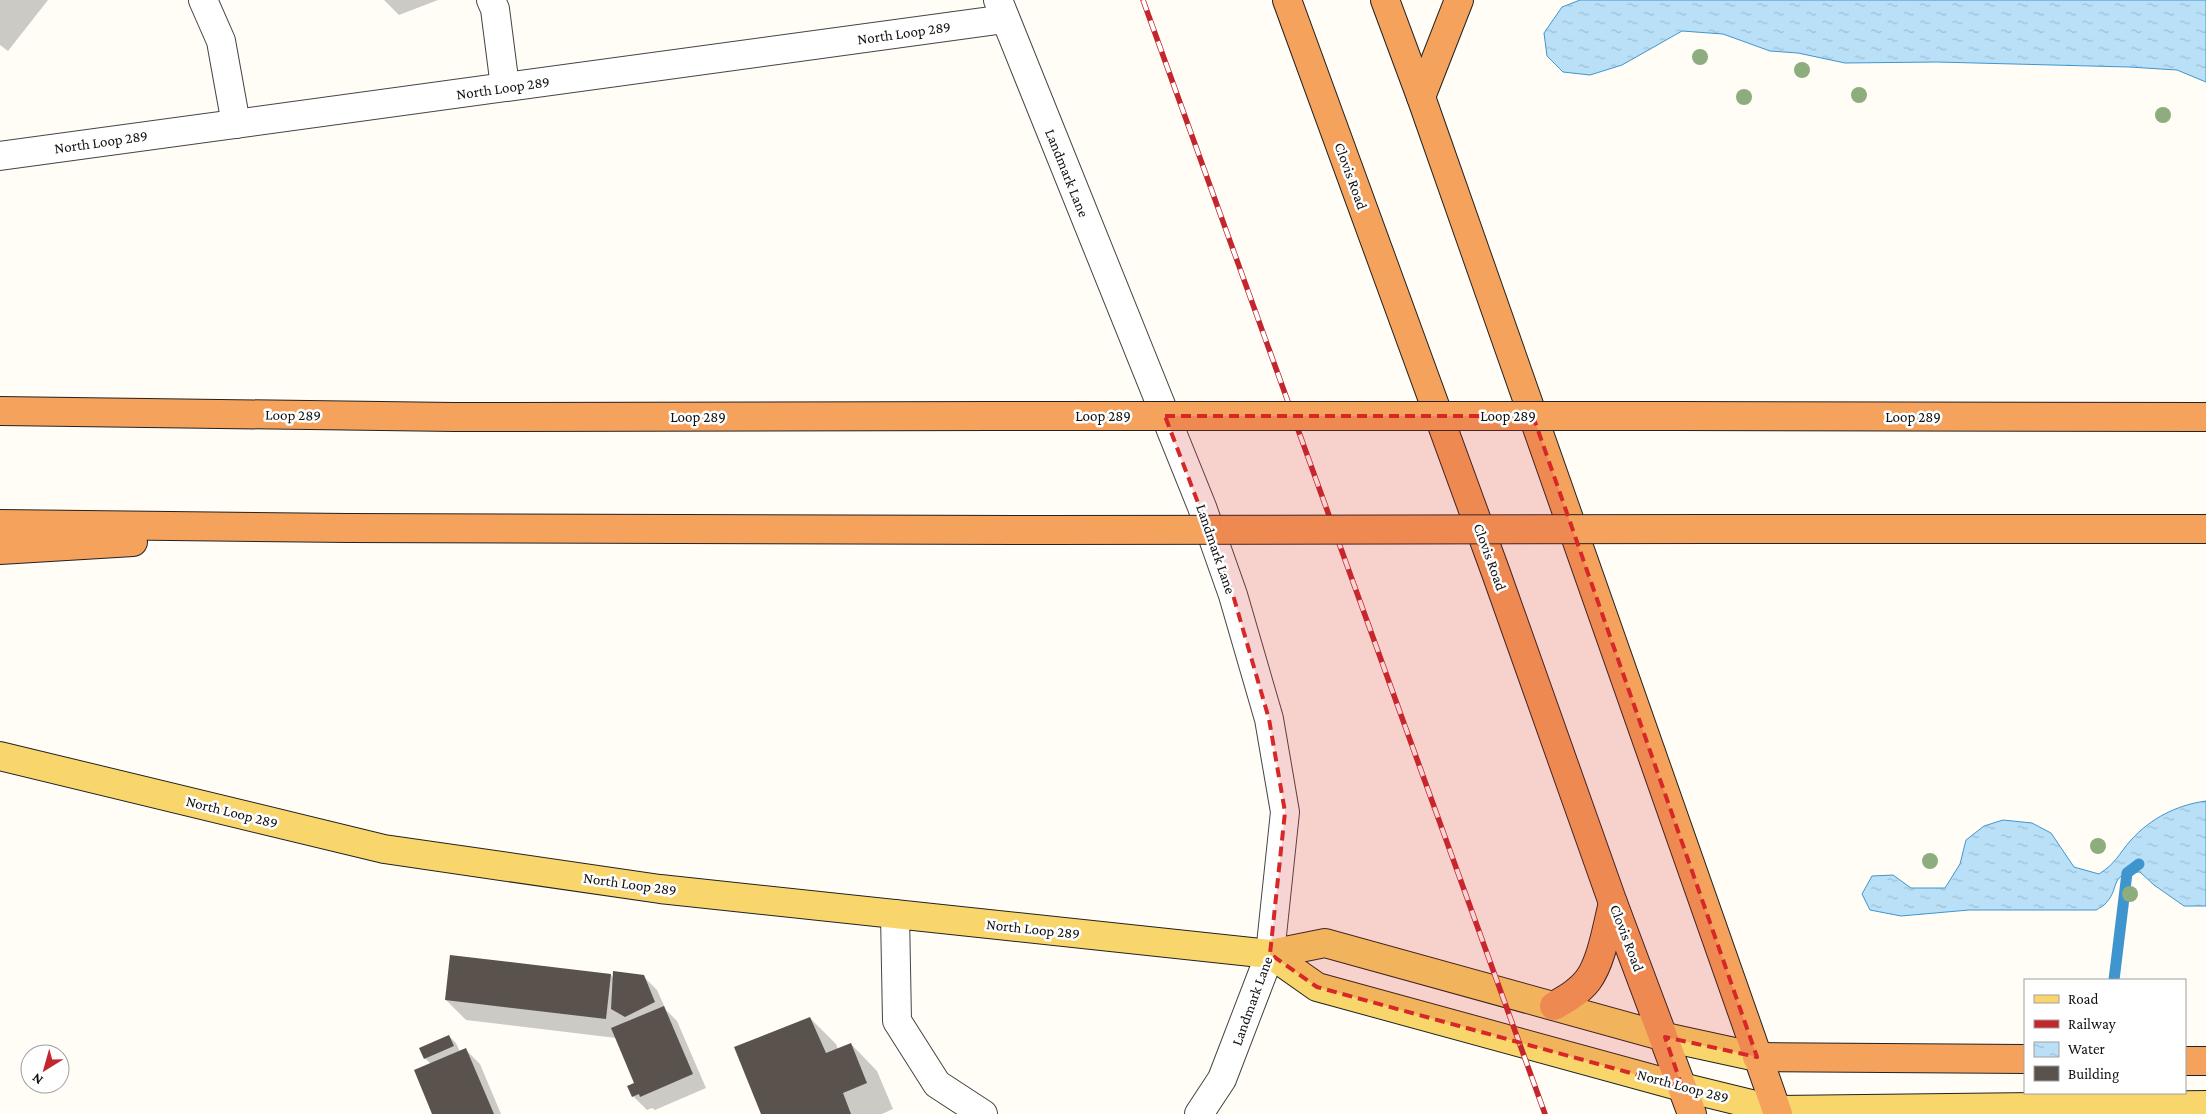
<svg xmlns="http://www.w3.org/2000/svg" width="2206" height="1114" viewBox="0 0 2206 1114" font-family="'Crimson Pro',serif">
<defs>
<pattern id="water-ripples" width="26" height="14" patternUnits="userSpaceOnUse" patternTransform="scale(1.25)"><rect width="26" height="14" fill="#b9e0f7"/><path d="M2 4q2-2 4 0t4 0M15 11q2-2 4 0t4 0" fill="none" stroke="#9ebfd3"/></pattern>
</defs>
<rect width="100%" height="100%" fill="#fffdf5"/>
<g fill="url(#water-ripples)" stroke="#3f96cf">
<polygon points="1580,0 2206,0 2206,82 2177,70 2129,67 1937,62 1845,63 1798,53 1770,51 1723,34 1682,31 1622,65 1590,75 1563,72 1547,56 1544,33 1562,7"/>
<path d="M2206,801V906H2184L2154,885L2140,872C2108,873 2121,887 2106,903C2104,906 2099,908 2096,910H1969L1901,916L1870,910L1862,894L1872,876L1893,875L1911,888H1945L1960,864L1966,840L1984,826L2003,820L2032,823L2051,833L2074,867L2099,874C2116,863 2118,855 2131,840C2151,818 2177,805 2206,801Z"/>
</g>
<g fill="#0003">
<polygon points="0,0 48,0 8,51 0,45"/>
<polygon points="384,0 438,0 399,15"/>
<polygon points="611,975 614,979 643,976 657,990 666,1010 677,1021 706,1088 655,1110 652,1108 647,1110 633,1096 636,1084 616,1038 466,1020 446,1000"/>
<polygon points="810,1018 836,1044 838,1049 851,1044 877,1071 893,1109 882,1114 763,1114"/>
<polygon points="449,1036 456,1043 460,1052 466,1050 480,1064 501,1114 434,1114 431,1064 425,1058"/>
</g>
<g fill="none" stroke-linecap="round" stroke-linejoin="round">
<polyline stroke="#3f96cf" stroke-width="11" points="2114,980 2127,873 2139,864"/>
</g>
<g fill="#5a524d">
<polygon points="450,955 611,974 606,1019 445,1000"/>
<polygon points="613,971 644,975 655,1002 625,1017 611,1009"/>
<polygon points="664,1006 693,1074 640,1097 639,1094 632,1097 627,1086 634,1083 611,1028"/>
<polygon points="810,1017 826,1053 851,1043 867,1083 843,1093 851,1114 761,1114 734,1047"/>
<polygon points="449,1035 454,1046 424,1059 419,1048"/>
<polygon points="466,1048 494,1114 432,1114 414,1070"/>
</g>
<g fill="none" stroke-linecap="round" stroke-linejoin="round">
<g stroke="#444" stroke-width="30">
<g id="minor">
<polyline points="203,0 221,41 236,124"/>
<polyline points="491,0 495,9 505,87"/>
<polyline points="998,0 1202,507 1233,595 1269,719 1285,812 1270,954 1222,1079 1199,1114"/>
<polyline points="0,156 1005,19"/>
<polyline points="895,914 897,1021 937,1084 983,1114"/>
</g>
</g>
<g stroke="#222" stroke-width="30">
<g id="major">
<polyline points="0,756 384,849 660,889 1270,954 1325,943 1665,1037 1757,1057"/>
<polyline points="1270,954 1317,987 1682,1087 1776,1110 2206,1105"/>
</g>
</g>
<g stroke="#222" stroke-width="30">
<g id="highway">
<polyline points="1287,0 1496,573 1613,903 1692,1114"/>
<polyline points="1385,0 1421,97 1778,1114"/>
<polyline points="1421,97 1459,0"/>
<polyline points="0,411 454,417 993,416"/>
<polyline points="1675,416 2206,417"/>
<polyline points="0,524 348,528 1039,530"/>
<polyline points="1716,529 2206,529"/>
<polyline points="0,550 133,542"/>
<path d="M1554,1006C1566,999 1579,992 1588,980C1602,961 1607,926 1613,903"/>
<polyline points="1757,1057 2025,1059"/>
<polyline points="2185,1061 2206,1061"/>
</g>
</g>
<use href="#minor" stroke="#fff" stroke-width="28"/>
<use href="#major" stroke="#f9d66b" stroke-width="28"/>
<use href="#highway" stroke="#f5a25d" stroke-width="28"/>
<g stroke="#c4262e" stroke-width="5.5">
<polyline id="rail" points="1143,0 1545,1114"/>
</g>
<use href="#rail" stroke="#fff" stroke-width="4" stroke-dasharray="11" stroke-linecap="butt"/>
<g stroke="#222" stroke-width="30" stroke-linecap="butt">
<g id="highway-bridge">
<polyline points="993,416 1675,416"/>
<polyline points="1039,530 1716,529"/>
</g>
</g>
<use href="#highway-bridge" stroke="#f5a25d" stroke-width="28"/>
</g>
<g fill="#8dad7f">
<circle cx="1700" cy="57" r="8"/>
<circle cx="1802" cy="70" r="8"/>
<circle cx="1859" cy="95" r="8"/>
<circle cx="1744" cy="97" r="8"/>
<circle cx="2163" cy="115" r="8"/>
<circle cx="2098" cy="846" r="8"/>
<circle cx="1930" cy="861" r="8"/>
<circle cx="2130" cy="894" r="8"/>
</g>
<path fill="#d62828" fill-opacity="0.2" stroke="#d62828" stroke-width="4" stroke-dasharray="10 6" stroke-linejoin="round" d="M1165,416H1533L1757,1057L1665,1037L1682,1087L1317,987L1270,954L1285,812L1269,719L1233,595Z"/>
<g text-anchor="middle" dominant-baseline="central" stroke-width="5" stroke-linejoin="round" paint-order="stroke">
<g font-size="15" fill="#111" stroke="#fff">
<text transform="translate(904 33) rotate(-8)">North Loop 289</text>
<text transform="translate(503 88) rotate(-8)">North Loop 289</text>
<text transform="translate(101 142) rotate(-8)">North Loop 289</text>
<text transform="translate(1067 173) rotate(68)">Landmark Lane</text>
<text transform="translate(1351 176) rotate(70)">Clovis Road</text>
<text transform="translate(293 415) rotate(1)">Loop 289</text>
<text x="1103" y="416">Loop 289</text>
<text x="1508" y="416">Loop 289</text>
<text x="698" y="417">Loop 289</text>
<text x="1913" y="417">Loop 289</text>
<text transform="translate(1216 549) rotate(71)">Landmark Lane</text>
<text transform="translate(1490 557) rotate(70)">Clovis Road</text>
<text transform="translate(232 812) rotate(14)">North Loop 289</text>
<text transform="translate(630 884) rotate(8)">North Loop 289</text>
<text transform="translate(1033 929) rotate(6)">North Loop 289</text>
<text transform="translate(1627 938) rotate(69)">Clovis Road</text>
<text transform="translate(1252 1001) rotate(-70)">Landmark Lane</text>
<text transform="translate(1683 1086) rotate(15)">North Loop 289</text>
</g>
</g>
<rect x="2024" y="979" width="162" height="115" fill="#ffffff" stroke="#a0a0a0"/>
<rect x="2034" y="995" width="25" height="8" fill="#f9d66b" stroke="#a0a0a0"/>
<text x="2068" y="1004" font-size="15" fill="#111111">Road</text>
<rect x="2034" y="1020" width="25" height="8" fill="#c4262e" stroke="#a0a0a0"/>
<text x="2068" y="1029" font-size="15" fill="#111111">Railway</text>
<rect x="2034" y="1042" width="25" height="15" fill="url(#water-ripples)" stroke="#a0a0a0"/>
<text x="2068" y="1054" font-size="15" fill="#111111">Water</text>
<rect x="2034" y="1066" width="25" height="15" fill="#5a524d" stroke="#a0a0a0"/>
<text x="2068" y="1079" font-size="15" fill="#111111">Building</text>
<g transform="translate(45 1069) rotate(217)"><circle r="24" fill="#ffffff" stroke="#a0a0a0"/>
<path d="M0-4L9 19L0 12L-9 19Z" fill="#c4262e"/>
<text y="-8" font-size="14" font-weight="bold" text-anchor="middle" fill="#111111">N</text>
</g>
</svg>
